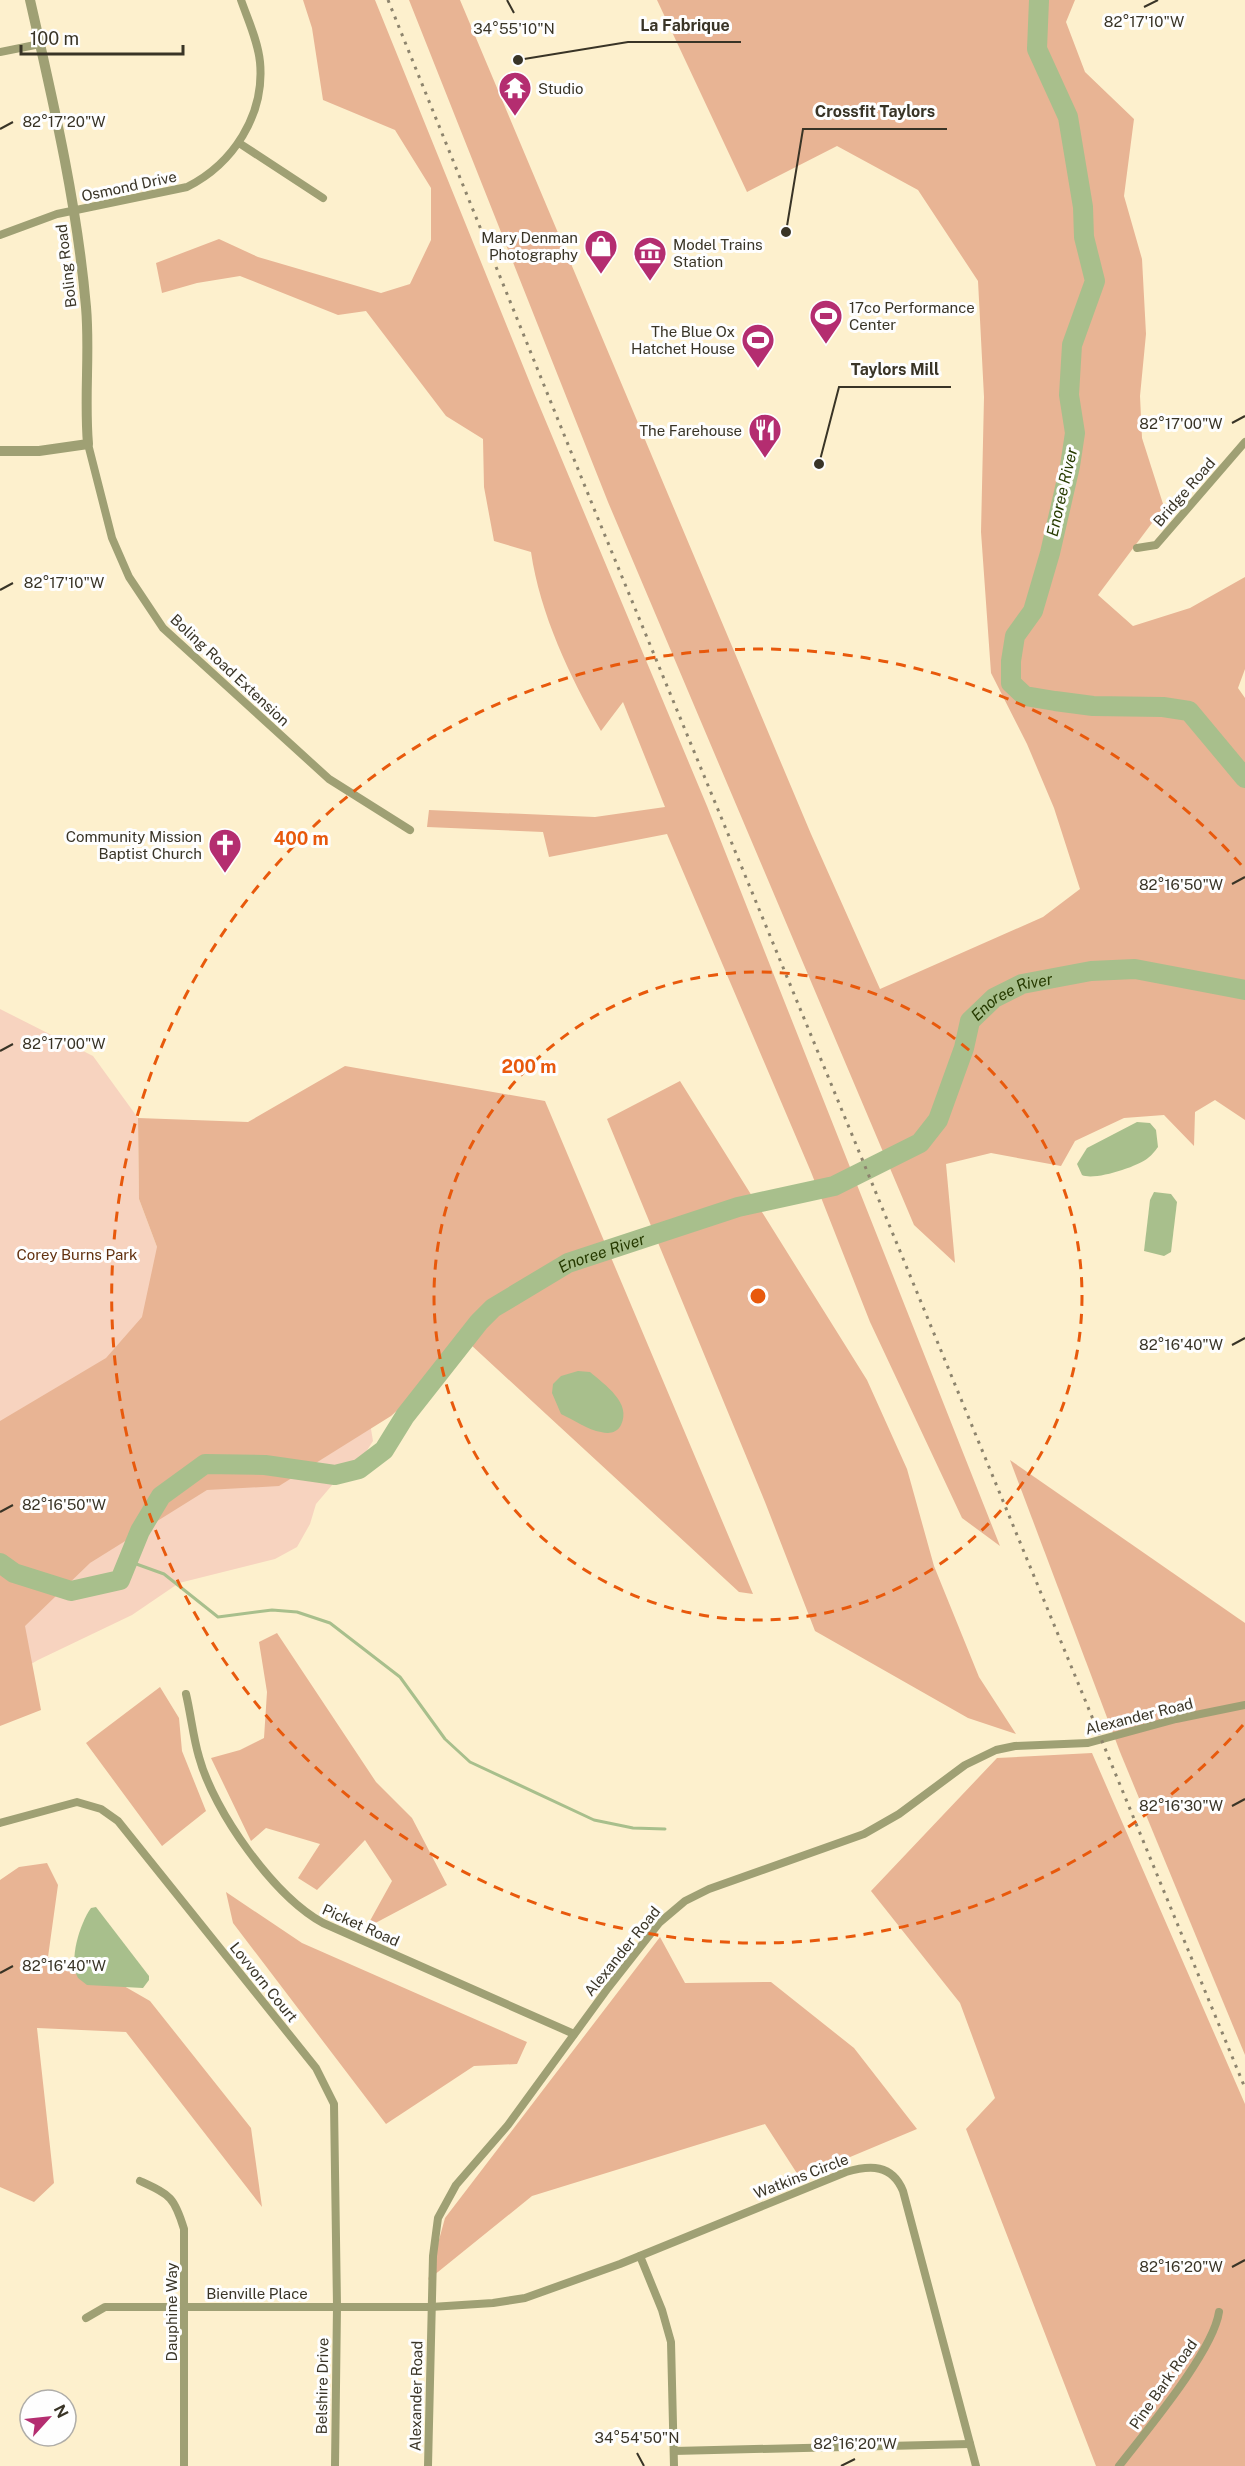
<svg xmlns="http://www.w3.org/2000/svg" width="1245" height="2466" viewBox="0 0 1245 2466" font-family="'Public Sans',sans-serif">
<rect width="100%" height="100%" fill="#fdf0cd"/>
<path fill="#f7d3bf" d="M0,1009L93,1056L138,1118L139,1199L157,1247L448,1365C427,1388 395,1396 369,1417L373,1441L357,1466L333,1484L316,1504L310,1524L297,1547L275,1559L179,1583L132,1615L38,1660L0,1682Z"/>
<g fill="#e8b494">
<path d="M303,0H375L534,393L707,806L1000,1546L962,1518L870,1322L811,1172L667,834L549,857L543,832L427,827L429,810L595,817L665,807L623,702L601,731C570,677 540,614 531,552L494,541L484,487L483,439L446,416L366,311L338,315L240,276L197,283L162,293L156,263L219,239L258,257L381,293L410,284L431,240V188L395,130L323,100L312,28Z"/>
<polygon points="409,0 460,0 811,834 880,989 1043,917 1080,889 1054,808 1027,744 991,673 981,532 984,397 978,281 918,190 837,146 747,192 657,0 1075,0 1066,22 1085,72 1134,119 1124,196 1142,259 1146,334 1140,396 1142,438 1164,507 1098,595 1133,626 1190,608 1245,577 1245,669 1238,688 1245,698 1245,1120 1215,1100 1195,1112 1194,1146 1164,1115 1124,1118 1075,1141 1061,1166 991,1153 946,1164 955,1263 914,1225 608,502"/>
<polygon points="345,1066 545,1101 753,1594 739,1592 470,1344 391,1416 279,1486 207,1490 90,1563 25,1626 41,1710 0,1726 0,1421 106,1358 142,1317 157,1247 139,1199 138,1118 248,1122"/>
<polygon points="680,1081 867,1380 907,1469 934,1566 979,1677 1016,1734 968,1718 815,1631 765,1502 607,1119"/>
<polygon points="1010,1460 1245,1623 1245,2055 1120,1752"/>
<polygon points="277,1633 376,1782 412,1818 447,1885 366,1928 392,1881 365,1840 317,1890 298,1878 320,1844 266,1828 251,1841 211,1758 240,1750 264,1738 267,1692 259,1642"/>
<polygon points="160,1687 179,1718 182,1751 206,1811 162,1846 86,1743"/>
<polygon points="1092,1753 1245,2104 1245,2466 1096,2466 966,2129 995,2098 960,2003 871,1891 997,1758"/>
<polygon points="47,1863 58,1885 48,1957 103,1974 150,2001 251,2128 262,2207 126,2032 37,2028 54,2183 34,2202 0,2187 0,1880 19,1867"/>
<polygon points="226,1892 302,1943 527,2042 517,2064 474,2066 386,2124 233,1923"/>
<polygon points="660,1937 685,1983 771,1982 854,2048 917,2129 800,2178 765,2124 532,2196 428,2280 445,2218"/>
</g>
<g fill="#a8bf8c">
<path d="M1137,1122L1150,1123L1156,1130L1158,1147C1155,1151 1151,1156 1148,1158C1137,1167 1094,1181 1082,1175L1077,1164L1087,1148Z"/>
<polygon points="1154,1192 1171,1194 1177,1202 1171,1252 1164,1256 1144,1251 1150,1200"/>
<path d="M578,1371L590,1372C605,1385 632,1403 621,1425C617,1433 609,1434 601,1432C588,1430 574,1420 561,1414L552,1393L553,1384L561,1376Z"/>
<path d="M96,1907L149,1976V1980L143,1988L87,1985L78,1978C68,1961 80,1923 91,1908Z"/>
</g>
<g fill="none" stroke-linecap="round" stroke-linejoin="round">
<polyline stroke="#a8bf8c" stroke-width="3" points="128,1561 164,1574 218,1617 272,1610 297,1612 330,1623 400,1677 445,1739 470,1762 594,1820 633,1828 665,1829"/>
<g stroke="#a8bf8c" stroke-width="20">
<polyline points="1039,0 1037,49 1068,117 1083,207 1084,237 1095,281 1072,345 1069,395 1075,433 1070,466 1050,553 1033,611 1015,636 1011,661 1011,683 1025,696 1055,701 1093,706 1163,707 1189,711 1245,778"/>
<path id="s1" d="M0,1563L14,1573L71,1591L120,1580L140,1531L161,1496L205,1464L265,1465L335,1475L359,1469L384,1450L405,1416L479,1322L493,1308L568,1263L738,1207L834,1186L920,1143L938,1120L964,1048L970,1021L994,998L1022,984L1091,971L1135,969L1245,990"/>
</g>
<g stroke="#9fa074" stroke-width="8">
<polyline points="0,52 40,44"/>
<polyline points="239,143 323,198"/>
<path d="M0,235L57,214L187,187C233,164 265,115 260,62C258,41 248,20 241,0"/>
<polyline points="88,444 112,538 129,577 163,628 329,779 410,830"/>
<polyline points="1137,548 1156,545 1245,442"/>
<path d="M186,1694C191,1715 193,1737 199,1757C214,1812 274,1896 323,1923L574,2034"/>
<polyline points="0,1823 77,1802 101,1809 118,1821 316,2068 334,2104 337,2306 335,2466"/>
<path d="M140,2181C170,2195 174,2196 184,2229V2466"/>
<polyline points="640,2256 662,2310 671,2342 674,2466"/>
<path d="M86,2318L105,2307H431L493,2303L525,2298L620,2264L846,2172C870,2165 892,2164 903,2191L976,2466"/>
<polyline points="674,2451 970,2444"/>
<polyline points="428,2466 433,2256 438,2218 456,2185 508,2125 608,1988 659,1923 685,1901 709,1889 864,1834 899,1814 965,1765 996,1750 1015,1746 1088,1743 1176,1719 1245,1705"/>
<path d="M1119,2466C1146,2431 1213,2352 1219,2312"/>
</g>
<path stroke="#9fa074" stroke-width="10" d="M0,451H39L88,444C84,398 90,352 86,307C77,203 53,101 30,0"/>
<polyline stroke="#8d846d" stroke-width="3" stroke-dasharray="3 6" stroke-linecap="butt" points="388,0 599,521 1245,2088"/>
</g>
<path fill="none" stroke="#393426" stroke-width="2" d="M507,0L514,13M1144,7L1158,0M0,129L13,122M1232,423L1245,416M0,590L13,583M1232,884L1245,877M0,1051L13,1044M1232,1345L1245,1338M0,1512L13,1505M1232,1806L1245,1799M0,1973L13,1966M1232,2267L1245,2260M637,2453L644,2466M841,2466L855,2459"/>
<g fill="none" stroke="#e8590c" stroke-width="3" stroke-dasharray="10 8">
<circle cx="758" cy="1296" r="324"/>
<path d="M1243 1725A647 647 0 1 1 1243 867"/>
</g>
<defs>
<g id="temple-pin" transform="scale(1.725)"><path d="M0 17L-7.5 6A9.5 9.5 0 1 1 7.5 6Z" fill="#b42d70" stroke="#fefefe"/><path d="M0-6L5-2H3V0L6.5 2.5H4V6H1.5V3h-3V6H-4V2.5H-6.5L-3 0V-2H-5Z" fill="#fff"/></g>
<g id="shop-pin" transform="scale(1.725)"><path d="M0 17L-7.5 6A9.5 9.5 0 1 1 7.5 6Z" fill="#b42d70" stroke="#fefefe"/><path d="M-5-2.5h2.3a2.7 3.5 0 0 1 5.4 0H5L5.5 6h-11ZM-1.5-2.5h3a1.5 2.3 0 0 0-3 0Z" fill="#fff"/></g>
<g id="museum-pin" transform="scale(1.725)"><path d="M0 17L-7.5 6A9.5 9.5 0 1 1 7.5 6Z" fill="#b42d70" stroke="#fefefe"/><path d="M0-6L6-3V-2H-6V-3ZM-5-1h2V3h-2ZM-1-1h2V3h-2ZM3-1h2V3H3ZM-6 4H6V6H-6Z" fill="#fff"/></g>
<g id="stadium-pin" transform="scale(1.725)"><path d="M0 17L-7.5 6A9.5 9.5 0 1 1 7.5 6Z" fill="#b42d70" stroke="#fefefe"/><path d="M0-5a6.5 5 0 1 0 0 10a6.5 5 0 1 0 0-10ZM-3.5-1.8h7v3.6h-7Z" fill="#fff"/></g>
<g id="restaurant-pin" transform="scale(1.725)"><path d="M0 17L-7.5 6A9.5 9.5 0 1 1 7.5 6Z" fill="#b42d70" stroke="#fefefe"/><path d="M-5-6h1v4h1v-4h1v4h1v-4h1v5L-1.5 .5V6h-2V.5L-5-1ZM5-6V6H3V1.5H1.5Q1.5-4 5-6Z" fill="#fff"/></g>
<g id="church-pin" transform="scale(1.725)"><path d="M0 17L-7.5 6A9.5 9.5 0 1 1 7.5 6Z" fill="#b42d70" stroke="#fefefe"/><path d="M-1.2-6h2.4v3.5h3.3v2.4h-3.3V6h-2.4V-.1h-3.3v-2.4h3.3Z" fill="#fff"/></g>
</defs>
<g fill-rule="evenodd">
<use href="#temple-pin" x="515" y="88"/>
<use href="#shop-pin" x="601" y="246"/>
<use href="#museum-pin" x="650" y="253"/>
<use href="#stadium-pin" x="826" y="316"/>
<use href="#stadium-pin" x="758" y="340"/>
<use href="#restaurant-pin" x="765" y="430"/>
<use href="#church-pin" x="225" y="845"/>
</g>
<g text-anchor="middle" dominant-baseline="central" stroke-width="6" stroke-linejoin="round" paint-order="stroke">
<g font-size="15" fill="#393426" stroke="#fefefe" text-anchor="end">
<text x="538" y="88" text-anchor="start">Studio</text>
<text x="578" y="237">Mary Denman<tspan x="578" dy="17">Photography</tspan></text>
<text x="673" y="244" text-anchor="start">Model Trains<tspan x="673" dy="17">Station</tspan></text>
<text x="849" y="307" text-anchor="start">17co Performance<tspan x="849" dy="17">Center</tspan></text>
<text x="735" y="331">The Blue Ox<tspan x="735" dy="17">Hatchet House</tspan></text>
<text x="742" y="430">The Farehouse</text>
<text x="202" y="836">Community Mission<tspan x="202" dy="17">Baptist Church</tspan></text>
</g>
<g font-size="15" fill="#393426" stroke="#fefefe">
<text transform="translate(129 186) rotate(-12)">Osmond Drive</text>
<text transform="translate(66 266) rotate(-97)">Boling Road</text>
<text transform="translate(1184 492) rotate(-49)">Bridge Road</text>
<text transform="translate(230 670) rotate(43)">Boling Road Extension</text>
<text transform="translate(1139 1716) rotate(-14)">Alexander Road</text>
<text transform="translate(361 1925) rotate(24)">Picket Road</text>
<text transform="translate(622 1951) rotate(-51)">Alexander Road</text>
<text transform="translate(264 1982) rotate(51)">Lovvorn Court</text>
<text transform="translate(801 2176) rotate(-21)">Watkins Circle</text>
<text x="257" y="2293">Bienville Place</text>
<text transform="translate(171 2312) rotate(-90)">Dauphine Way</text>
<text transform="translate(1163 2384) rotate(-55)">Pine Bark Road</text>
<text transform="translate(322 2386) rotate(-89)">Belshire Drive</text>
<text transform="translate(416 2396) rotate(-89)">Alexander Road</text>
</g>
<g font-size="15" fill="#62310f" stroke="#fefefe">
<text x="77" y="1254">Corey Burns Park</text>
</g>
<g font-size="16" font-style="italic" fill="#273b01" stroke="#fefefe">
<text transform="translate(1062 492) rotate(-77)">Enoree River</text>
<text stroke="none"><textPath href="#s1" startOffset="1286">Enoree River</textPath></text>
<text stroke="none"><textPath href="#s1" startOffset="764">Enoree River</textPath></text>
</g>
</g>
<g font-size="15" text-anchor="middle" fill="#393426" stroke="#fefefe" stroke-width="6" stroke-linejoin="round" paint-order="stroke">
<text x="1144" y="27">82°17'10"W</text>
<text x="514" y="34">34°55'10"N</text>
<text x="64" y="127">82°17'20"W</text>
<text x="1181" y="429">82°17'00"W</text>
<text x="64" y="588">82°17'10"W</text>
<text x="1181" y="890">82°16'50"W</text>
<text x="64" y="1049">82°17'00"W</text>
<text x="1181" y="1350">82°16'40"W</text>
<text x="64" y="1510">82°16'50"W</text>
<text x="1181" y="1811">82°16'30"W</text>
<text x="64" y="1971">82°16'40"W</text>
<text x="1181" y="2272">82°16'20"W</text>
<text x="637" y="2443">34°54'50"N</text>
<text x="855" y="2449">82°16'20"W</text>
</g>
<circle cx="758" cy="1296" r="9" fill="#e8590c" stroke="#fefefe" stroke-width="3"/>
<g font-size="18" text-anchor="middle" font-weight="bold" fill="#e8590c" stroke="#fefefe" stroke-width="6" stroke-linejoin="round" paint-order="stroke">
<text x="301" y="845">400 m</text>
<text x="529" y="1073">200 m</text>
</g>
<path fill="none" stroke="#393426" stroke-width="2" d="M518 60L628 42H741M786 232L803 129H947M819 464L839 387H951"/>
<g fill="#393426" stroke="#fefefe" stroke-width="2">
<circle cx="518" cy="60" r="6"/>
<circle cx="786" cy="232" r="6"/>
<circle cx="819" cy="464" r="6"/>
</g>
<g font-size="16" text-anchor="middle" font-weight="bold" fill="#393426" stroke="#fefefe" stroke-width="6" stroke-linejoin="round" paint-order="stroke">
<text x="685" y="31">La Fabrique</text>
<text x="875" y="117">Crossfit Taylors</text>
<text x="895" y="375">Taylors Mill</text>
</g>
<g transform="translate(48 2418) rotate(63)"><circle r="28" fill="#fefefe" stroke="#afada8" stroke-width="1.5"/>
<path d="M0-4.5L10 22L0 15L-10 22Z" fill="#b42d70"/>
<text y="-9" font-size="16" font-weight="bold" text-anchor="middle" fill="#393426">N</text>
</g>
<path d="M21 45v9h162v-9" fill="none" stroke="#393426" stroke-width="3"/>
<text x="30" y="45" font-size="18" fill="#393426" stroke="#fefefe" stroke-width="4.5" paint-order="stroke">100 m</text>
</svg>
